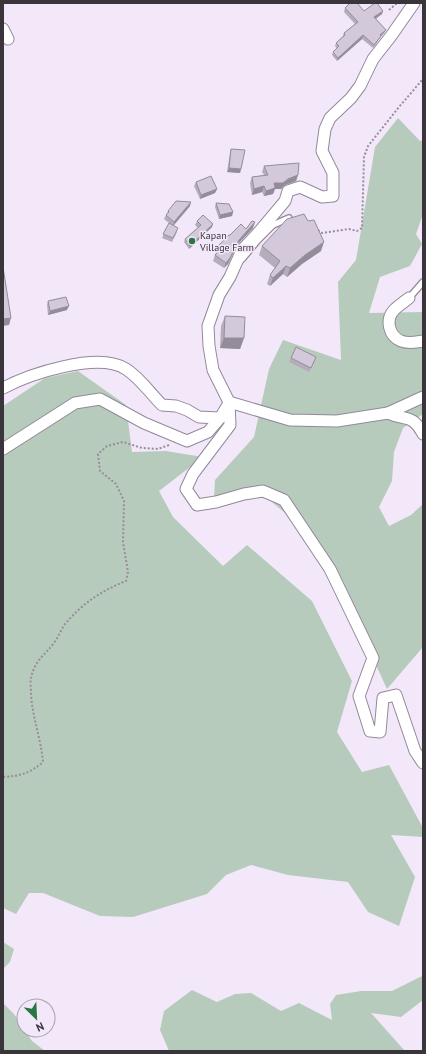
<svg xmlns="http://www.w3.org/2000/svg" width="426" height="1054" viewBox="0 0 426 1054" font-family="'PT Sans',sans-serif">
<rect width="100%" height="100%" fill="#f3e8fa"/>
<g fill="#b7cbbc">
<polygon points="398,118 420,141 423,140 423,214 416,234 422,244 410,266 380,277 369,313 423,312 423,414 403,428 394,452 392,481 379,507 389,526 411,515 423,504 423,647 387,689 338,582 296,522 261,493 214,498 215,480 254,437 269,369 283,340 341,360 338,282 356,260 375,147"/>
<polygon points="78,371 126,405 132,452 166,451 203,457 159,491 173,517 223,566 247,545 312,601 352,681 337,732 362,772 389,765 423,828 423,837 391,835 415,877 399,926 368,912 348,882 288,875 251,865 226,875 207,894 133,917 100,916 43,893 29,893 16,914 3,908 3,406 45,378"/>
<polygon points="3,942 14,949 10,962 3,969"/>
<polygon points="423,973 423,1000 401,1017 371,1013 405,1051 169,1051 160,1030 164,1011 192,990 217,1002 235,994 251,993 281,1011 299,1003 332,1020 330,1004 336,995 361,991 392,991 422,976"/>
<polygon points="4,1004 14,1014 32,1041 45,1051 3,1051 3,1005"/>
</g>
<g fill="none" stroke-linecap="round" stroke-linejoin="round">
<g stroke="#928999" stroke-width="8">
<g id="service">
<polyline points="241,260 243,258 258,240 273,225 289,218"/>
<polyline points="409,298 423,282"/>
</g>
</g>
<g stroke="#928999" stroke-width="13">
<g id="minor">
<polyline points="414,3 391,36 373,59 360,86 351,98 330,118 325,129 322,151 333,173 333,196 322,197 300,187 288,191 285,201 258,233 242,250 230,277 219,295 208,326 209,346 213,370 229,402 230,425 193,474 186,489 197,505 216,502 244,494 263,491 284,500 330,569 373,658 359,696 370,731 380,732 383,698 396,695 415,751 423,763"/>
<polyline points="3,29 8,39"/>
<path d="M409,298C404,302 398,306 394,310C385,320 389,336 401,341C408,344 416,342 423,341"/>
<path d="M3,388C30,374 98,351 126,369C140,378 150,393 162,405L176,406L187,410L199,417L220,418"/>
<polyline points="229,402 290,420 337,421 388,413 423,397"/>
<path d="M388,413C405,421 412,413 423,434"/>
<polyline points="3,449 75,403 100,399 144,423 187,441 208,432 220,418 229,403"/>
</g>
</g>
<g stroke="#958e9a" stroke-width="2" stroke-dasharray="2 2" stroke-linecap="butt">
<polyline points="389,10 396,4 400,3"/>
<polyline points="318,230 322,233 349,229 357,231 362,228 364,157 368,146 399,107 423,79"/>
<path d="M3,777C21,776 30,773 43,762C41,738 32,717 31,693C31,688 30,682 31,678C35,660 44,656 54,643C58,637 61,630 65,624C83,603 101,591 126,581L128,572L123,542L124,501L116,484L100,471L98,454L107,446L123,442L142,448L158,449L169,445"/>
</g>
<use href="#service" stroke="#fff" stroke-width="5.5"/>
<use href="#minor" stroke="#fff" stroke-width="11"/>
</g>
<g fill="#b5adbb">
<polygon points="345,8 364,11 383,11 382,14 376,19 386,30 384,33 381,36 373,48 362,39 337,61 332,55 333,52 337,49 335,46 336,43 343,36 344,33 355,24 344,12"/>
<polygon points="231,149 241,169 240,173 227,172 230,153"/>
<polygon points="264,166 298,175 296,181 285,185 281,189 275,189 273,194 264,196 262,192 252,195 250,183 252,177 264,175 262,172"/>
<polygon points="196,182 217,189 215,193 200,199 194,186"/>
<polygon points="216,203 233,212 232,216 219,219 215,207"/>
<polygon points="190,206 174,225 177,232 172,242 162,238 169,223 164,219 168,211"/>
<polygon points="197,221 212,227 189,249 184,242 185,239 198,228 195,225"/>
<polygon points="253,228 237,245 228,264 224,268 213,261 215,255 218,252 217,251 219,245 230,235 246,229"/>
<polygon points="262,246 321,251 302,264 287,277 283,274 270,286 267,284 270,275 275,268 259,255"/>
<polygon points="48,301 67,310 48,315 47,305"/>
<polygon points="225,316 244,338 240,349 220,348 221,326"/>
<polygon points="291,358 315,361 309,372 289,362"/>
</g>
<g fill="#948d99">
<polygon points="383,11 382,14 373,20 374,17"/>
<polygon points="386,30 384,33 381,36 373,48 380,35"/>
<polygon points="363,35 362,39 337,61 338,58"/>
<polygon points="229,168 241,169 240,173 227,172"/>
<polygon points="298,175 296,181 285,185 281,189 275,189 273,194 264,196 266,191 274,183"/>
<polygon points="264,186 262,192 252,195 254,189"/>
<polygon points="217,189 215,193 200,199 201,195"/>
<polygon points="191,202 190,206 173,226 174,222"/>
<polygon points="233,212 232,216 219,219 220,215"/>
<polygon points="255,222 253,228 237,245 228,264 224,268 226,263 239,240"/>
<polygon points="213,224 212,227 189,249 190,246"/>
<polygon points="324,242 321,251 302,264 287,277 290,268 305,255"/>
<polygon points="286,266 283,274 270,286 273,278"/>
<polygon points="69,306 67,310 48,315 50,311"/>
<polygon points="11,318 9,325 3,326 3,319"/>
<polygon points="224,338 244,338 240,349 220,348"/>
</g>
<g fill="#d3c9da" stroke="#948d99">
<polygon points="350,3 357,3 364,11 375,3 377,3 383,11 374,17 386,30 380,35 381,36 374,45 363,35 338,58 333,52 339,46 336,43 345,35 344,33 358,22 345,8"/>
<polygon points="231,149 245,150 241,169 229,168"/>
<polygon points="299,163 298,175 288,179 283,183 274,183 275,188 266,191 264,186 254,189 252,177 268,175 264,166"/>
<polygon points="211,176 217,189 201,195 196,182"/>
<polygon points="176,201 191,202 174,222 166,215 169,212 168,211"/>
<polygon points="216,203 229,204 233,212 220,215"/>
<polygon points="304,214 308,221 314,220 324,242 305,255 290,268 286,266 273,278 270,275 280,261 262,246 287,219"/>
<polygon points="203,215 213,224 190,246 185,239 201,225 197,221"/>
<polygon points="252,221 255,222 239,240 230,258 226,263 215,255 222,247 219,245 229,235 230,235 241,224 246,229"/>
<polygon points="169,223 178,228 173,238 163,234"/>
<polygon points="3,267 11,318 3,319"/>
<polygon points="66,297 69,306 50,311 48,301"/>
<polygon points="225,316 245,317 244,338 224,338"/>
<polygon points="296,347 316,357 311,368 291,358"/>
</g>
<circle fill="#277646" stroke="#f3e8fa" stroke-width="1.5" cx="192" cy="241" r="4"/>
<g text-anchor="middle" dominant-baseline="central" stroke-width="3" stroke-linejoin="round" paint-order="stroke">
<g font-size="10" fill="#39353b" stroke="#f3e8fa" text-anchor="start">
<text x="200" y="235">Kapan<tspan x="200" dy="12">Village Farm</tspan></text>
</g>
</g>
<rect width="426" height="1054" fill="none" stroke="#39353b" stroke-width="8"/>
<g transform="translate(36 1018) rotate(156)"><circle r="19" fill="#f3e8fa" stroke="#a9a0ae"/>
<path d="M0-3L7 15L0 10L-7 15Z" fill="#277646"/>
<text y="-6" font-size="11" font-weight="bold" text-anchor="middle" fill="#39353b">N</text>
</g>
</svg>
